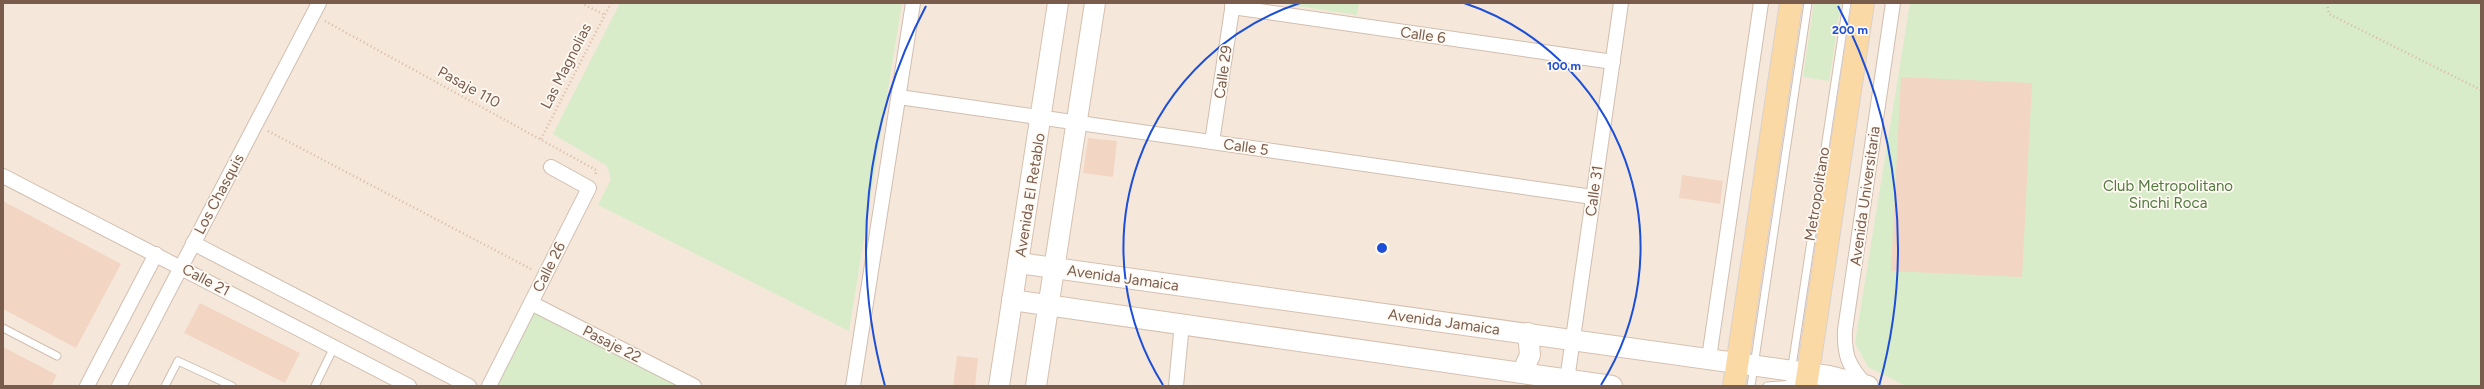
<svg xmlns="http://www.w3.org/2000/svg" width="2484" height="389" viewBox="0 0 2484 389" font-family="Figtree,sans-serif">
<rect width="100%" height="100%" fill="#fdf6ec"/>
<rect fill="#f5e8da" x="3" y="3" width="2478" height="383"/>
<g fill="#d8ecc9">
<polygon points="620,3 902,3 849,331 598,205 611,179 607,166 553,134"/>
<polygon points="1278,3 1359,3 1357,15"/>
<polygon points="1814,3 1841,3 1829,81 1803,77"/>
<polygon points="1910,3 2481,3 2481,386 1906,386 1868,367 1855,343"/>
<polygon points="533,309 684,386 494,386"/>
</g>
<g fill="#f3d5c3">
<polygon points="1901,77 2032,83 2022,277 1891,271"/>
<polygon points="1088,138 1117,141 1113,177 1083,173"/>
<polygon points="1682,175 1723,181 1720,204 1679,198"/>
<polygon points="3,201 121,264 76,348 3,309"/>
<polygon points="200,303 300,353 285,383 184,333"/>
<polygon points="3,347 57,375 51,386 3,386"/>
<polygon points="957,356 978,358 975,386 953,386"/>
</g>
<g fill="none" stroke-linecap="round" stroke-linejoin="round">
<g stroke="#d1beb0" stroke-width="9">
<g id="lane">
<polyline points="3,328 57,356"/>
<polyline points="165,386 178,361 232,386"/>
<polyline points="315,386 334,347"/>
<polyline points="1751,386 1808,3"/>
<polyline points="1767,386 1793,384"/>
<polyline points="1789,386 1847,3"/>
</g>
</g>
<g stroke="#d1beb0" stroke-width="16">
<g id="street">
<polyline points="1232,7 1613,62"/>
<polyline points="899,97 1593,197"/>
<polyline points="1212,142 1233,3"/>
<polyline points="3,176 409,386"/>
<polyline points="193,243 469,386"/>
<polyline points="531,303 694,386"/>
<polyline points="1709,358 1761,3"/>
<polyline points="1567,380 1621,3"/>
<path d="M1865,384C1848,365 1844,355 1845,330L1893,3"/>
<polyline points="87,386 156,254"/>
<polyline points="119,386 319,3"/>
<polyline points="489,386 589,188 551,167"/>
<polyline points="853,386 913,3"/>
<polyline points="1176,386 1182,323"/>
</g>
</g>
<g stroke="#d6c0b0" stroke-width="22">
<g id="secondary">
<polyline points="1019,263 1829,376 1868,386"/>
<polyline points="1012,300 1612,386"/>
<polyline points="1522,373 1530,355 1528,333"/>
<polyline points="999,386 1058,3"/>
<polyline points="1036,386 1095,3"/>
</g>
</g>
<g stroke="#dad1cd" stroke-width="24">
<g id="primary">
<polyline points="1734,386 1791,3"/>
<polyline points="1806,386 1863,3"/>
</g>
</g>
<g stroke="#d9b8a5" stroke-width="2.5" stroke-dasharray="1 3" stroke-linecap="butt">
<polyline points="581,3 605,15"/>
<polyline points="2327,3 2329,14 2481,90"/>
<polyline points="325,21 596,170 596,175"/>
<polyline points="268,131 531,269"/>
<polyline points="541,139 611,3"/>
</g>
<use href="#lane" stroke="#fff" stroke-width="7"/>
<use href="#street" stroke="#fff" stroke-width="14"/>
<use href="#secondary" stroke="#fff" stroke-width="20"/>
<use href="#primary" stroke="#fbd9a5" stroke-width="22"/>
</g>
<g fill="none" stroke="#1d4ed8" stroke-width="2">
<path d="M1163 385A258 258 0 0 1 1300 3M1464 3A258 258 0 0 1 1601 385"/>
<path d="M885 386A516 516 0 0 1 926 6M1838 6A516 516 0 0 1 1879 386"/>
</g>
<g text-anchor="middle" dominant-baseline="central" stroke-width="3.5" stroke-linejoin="round" paint-order="stroke">
<g font-size="15" fill="#7a5c4d" stroke="#fffaf3">
<text transform="translate(1423 35) rotate(8)">Calle 6</text>
<text transform="translate(566 66) rotate(-63)">Las Magnolias</text>
<text transform="translate(1223 72) rotate(-82)">Calle 29</text>
<text transform="translate(469 87) rotate(29)">Pasaje 110</text>
<text transform="translate(1246 147) rotate(8)">Calle 5</text>
<text transform="translate(1594 191) rotate(-82)">Calle 31</text>
<text transform="translate(219 194) rotate(-62)">Los Chasquis</text>
<text transform="translate(1817 194) rotate(-81)">Metropolitano</text>
<text transform="translate(1030 195) rotate(-81)">Avenida El Retablo</text>
<text transform="translate(1865 196) rotate(-82)">Avenida Universitaria</text>
<text transform="translate(549 267) rotate(-63)">Calle 26</text>
<text transform="translate(1123 278) rotate(8)">Avenida Jamaica</text>
<text transform="translate(206 280) rotate(28)">Calle 21</text>
<text transform="translate(1444 322) rotate(8)">Avenida Jamaica</text>
<text transform="translate(612 344) rotate(27)">Pasaje 22</text>
</g>
<g font-size="15" fill="#537a41" stroke="#fffaf3">
<text x="2168" y="186">Club Metropolitano<tspan x="2168" dy="17">Sinchi Roca</tspan></text>
</g>
</g>
<circle cx="1382" cy="248" r="6" fill="#1d4ed8" stroke="#fffaf3" stroke-width="2"/>
<g font-size="12" text-anchor="middle" font-weight="bold" fill="#1d4ed8" stroke="#fffaf3" stroke-width="3.5" stroke-linejoin="round" paint-order="stroke">
<text x="1850" y="34">200 m</text>
<text x="1564" y="70">100 m</text>
</g>
<rect width="2484" height="389" fill="none" stroke="#7a5c4d" stroke-width="8"/>
</svg>
